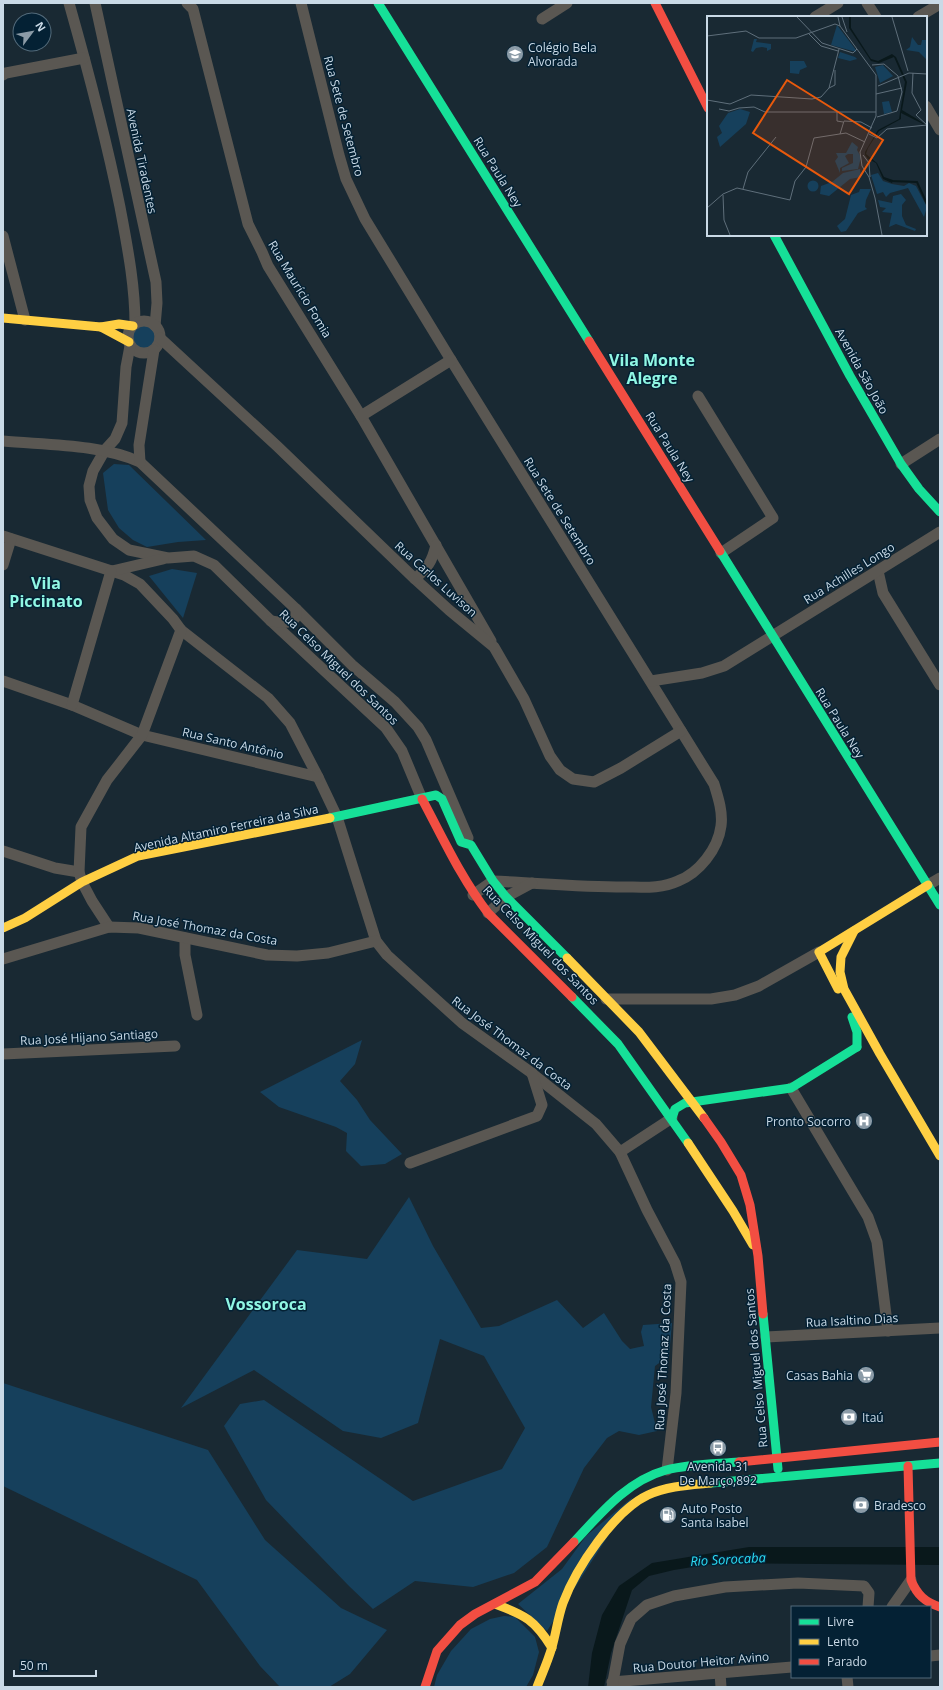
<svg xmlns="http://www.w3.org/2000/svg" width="943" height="1690" viewBox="0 0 943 1690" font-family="'Open Sans',sans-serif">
<rect width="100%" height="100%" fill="#192933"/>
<g fill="#16405c">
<circle cx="144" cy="337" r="12"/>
<polygon points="114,464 129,465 206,540 178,542 147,547 133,540 119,528 108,510 103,473"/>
<polygon points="172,569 197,573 183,618 149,576"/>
<polygon points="362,1040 355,1064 340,1081 357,1100 370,1120 402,1154 385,1164 361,1166 346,1151 347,1133 336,1127 279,1107 260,1092"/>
<polygon points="409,1197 433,1246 481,1328 499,1326 557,1300 583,1328 604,1313 622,1341 630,1349 644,1346 641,1332 643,1325 672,1323 669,1356 655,1366 651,1407 657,1431 639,1435 619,1431 607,1438 584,1468 547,1547 514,1573 473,1587 415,1581 373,1609 349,1586 266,1500 224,1426 240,1404 264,1400 413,1501 502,1469 525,1428 484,1356 440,1339 418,1423 381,1438 343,1431 254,1370 181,1408 297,1250 367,1259"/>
<polygon points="3,1383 208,1450 265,1540 341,1608 387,1630 350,1674 329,1687 280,1687 260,1666 197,1580 3,1486"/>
<polygon points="633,1497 547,1631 518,1604 562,1569 586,1536"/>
<polygon points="504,1616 515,1617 535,1637 539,1652 533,1675 526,1687 434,1687 437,1675 451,1651 471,1629 490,1619"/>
</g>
<polygon fill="#09181b" points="749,1547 940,1547 940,1565 717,1563 674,1570 649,1576 632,1590 611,1653 604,1687 588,1687 592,1653 602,1615 619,1586 652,1563"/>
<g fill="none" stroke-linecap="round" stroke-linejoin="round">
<g stroke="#5a5752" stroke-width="11">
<path d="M69,3C88,70 106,138 120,207C127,245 135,284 135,324"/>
<polyline points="95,3 156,282 157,303 155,326"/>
<polyline points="187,3 193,9 248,224 262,252 268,266 361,416 491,641"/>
<path d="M301,3L339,155L346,179L365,219L451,360L714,784C718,797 723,812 721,826C718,849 699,873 678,881C661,889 642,887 624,887C580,887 537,883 493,881L473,895"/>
<polyline points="867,3 876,17"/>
<polyline points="815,17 838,3"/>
<polyline points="918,17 940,4"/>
<polyline points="542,19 567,3"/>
<polyline points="3,75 6,73 84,58"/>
<polyline points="926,106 940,130"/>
<polyline points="3,236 25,320"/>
<circle cx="144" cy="337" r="16"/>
<polyline points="160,338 277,446 415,579 449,610 494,647 524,699 550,756 560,770 573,779 594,782 621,768 681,731"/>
<polyline points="130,346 126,367 122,423 115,439 105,450 93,471 89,486 90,500 97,518 113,539 129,550 168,558 194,556 214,565 271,621 386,728 402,751 422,799"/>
<polyline points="698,396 773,518 721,553"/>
<polyline points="361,416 451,360"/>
<path d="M3,441C46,445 101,444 140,462L296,609L352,665L395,702L418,727L426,740L468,838"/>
<polyline points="140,462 139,445 154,350"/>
<polyline points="901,464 940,439"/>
<polyline points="3,536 124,575 140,584 173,619 181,630 268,698 290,723 318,777 337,817 376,941"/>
<polyline points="3,565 11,539"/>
<polyline points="112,571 163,559"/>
<polyline points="878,571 883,593 940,685"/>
<path d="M415,579C428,567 432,562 436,545"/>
<path d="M271,621C281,622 290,625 296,617V609"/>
<polyline points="3,681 72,705 142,735 318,777"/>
<polyline points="651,681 702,673 724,666 940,532"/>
<polyline points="72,705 111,571"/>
<polyline points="3,851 55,868 79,872"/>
<polyline points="928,885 940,878"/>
<polyline points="488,913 506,897 532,883"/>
<polyline points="109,927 92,901 82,882 79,872 81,827 107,780 142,735 181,630"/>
<polyline points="185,938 185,955 197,1015"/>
<polyline points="3,959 109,927 139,928 267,955 297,956 328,953 376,941 387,955 462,1023 529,1071 596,1124 620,1152 647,1210 675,1263 681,1282 676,1393 667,1470"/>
<polyline points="606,999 711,999 735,995 759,986 819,952"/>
<polyline points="3,1054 175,1046"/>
<polyline points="791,1088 868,1217 877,1242 888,1331"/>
<polyline points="620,1152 672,1118"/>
<polyline points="410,1163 537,1116 542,1105 532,1073"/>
<polyline points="766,1337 940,1328"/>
<polyline points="892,1607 911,1580"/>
<polyline points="930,1656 940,1655"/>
<polyline points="720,1673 721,1687"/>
<polyline points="847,1677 848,1687"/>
<polyline points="612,1682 792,1667"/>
<polyline points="612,1687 620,1644 631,1619 647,1605 674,1596 725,1587 798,1583 864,1586 869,1593 868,1607"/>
</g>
<g stroke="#16e098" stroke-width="9">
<polyline points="378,3 589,341"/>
<polyline points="774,235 850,376 901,464 919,489 940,512"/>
<polyline points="720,551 940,905"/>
<polyline points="330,818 436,795 442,799 461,842 471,845 493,881 506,897 567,958"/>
<polyline points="572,997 618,1044 688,1143"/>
<polyline points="852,1017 857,1032 857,1047"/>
<polyline points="672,1118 675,1109 685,1103 791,1088 857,1047"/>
<polyline points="763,1314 778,1469"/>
<polyline points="711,1483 940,1463"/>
<path d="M574,1542C601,1513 627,1481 666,1470C690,1464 715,1464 739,1462"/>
</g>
<g stroke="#ffcf43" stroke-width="9">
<polyline points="3,318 101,327 119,324 133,326"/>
<polyline points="101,327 129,342"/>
<polyline points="3,928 25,918 82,882 138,856 330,818"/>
<polyline points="854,931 841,957 840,972 844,989 880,1054 940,1156"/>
<polyline points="567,958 639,1032 704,1118"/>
<polyline points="838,989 819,952 928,885"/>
<polyline points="688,1143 733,1211 753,1245"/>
<path d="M495,1604C525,1615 535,1620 552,1648"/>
<path d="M537,1687C542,1674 548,1661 552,1647C556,1633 558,1617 563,1603C576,1568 614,1511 648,1495C667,1486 690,1485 711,1483"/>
</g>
<g stroke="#f24e42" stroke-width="9">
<polyline points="655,3 708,108"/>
<polyline points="589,341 720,551"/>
<path d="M422,799C443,838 461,878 488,913L572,997"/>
<polyline points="704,1118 721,1142 741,1175 750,1205 758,1256 763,1314"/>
<polyline points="739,1462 940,1442"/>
<path d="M908,1466L911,1580C917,1595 925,1602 940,1607"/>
<polyline points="425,1687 437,1651 460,1625 475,1614 535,1582 574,1542"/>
</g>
</g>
<defs>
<g id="school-disc" transform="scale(0.9)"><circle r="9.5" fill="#8b9ba7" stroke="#042134"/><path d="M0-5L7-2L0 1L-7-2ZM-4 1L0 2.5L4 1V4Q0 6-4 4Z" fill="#fff"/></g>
<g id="hospital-disc" transform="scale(0.9)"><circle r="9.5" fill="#8b9ba7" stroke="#042134"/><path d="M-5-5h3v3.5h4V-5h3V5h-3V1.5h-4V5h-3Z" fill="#fff"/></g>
<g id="supermarket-disc" transform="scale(0.9)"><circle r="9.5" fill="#8b9ba7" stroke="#042134"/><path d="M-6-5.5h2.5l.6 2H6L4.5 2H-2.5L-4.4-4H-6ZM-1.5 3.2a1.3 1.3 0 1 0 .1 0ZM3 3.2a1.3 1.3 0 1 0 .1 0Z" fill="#fff"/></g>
<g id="bank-disc" transform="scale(0.9)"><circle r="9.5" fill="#8b9ba7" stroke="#042134"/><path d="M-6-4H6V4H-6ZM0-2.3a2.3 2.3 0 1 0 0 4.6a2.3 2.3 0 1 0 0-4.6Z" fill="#fff"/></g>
<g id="bus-disc" transform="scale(0.9)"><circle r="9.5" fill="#8b9ba7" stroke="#042134"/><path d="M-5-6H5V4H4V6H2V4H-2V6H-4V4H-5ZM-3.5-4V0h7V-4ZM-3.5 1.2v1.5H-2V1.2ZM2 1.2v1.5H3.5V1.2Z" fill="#fff"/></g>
<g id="fuel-disc" transform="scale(0.9)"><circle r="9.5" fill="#8b9ba7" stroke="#042134"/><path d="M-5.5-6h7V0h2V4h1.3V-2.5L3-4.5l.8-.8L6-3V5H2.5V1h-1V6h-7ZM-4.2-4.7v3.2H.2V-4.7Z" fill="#fff"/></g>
</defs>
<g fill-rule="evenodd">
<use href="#school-disc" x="515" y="54"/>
<use href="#hospital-disc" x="864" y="1121"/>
<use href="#supermarket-disc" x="866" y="1375"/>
<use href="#bank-disc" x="849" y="1417"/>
<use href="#bus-disc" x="718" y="1448"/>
<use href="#bank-disc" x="861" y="1505"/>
<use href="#fuel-disc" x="668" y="1515"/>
</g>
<g text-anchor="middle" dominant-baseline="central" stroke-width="3" stroke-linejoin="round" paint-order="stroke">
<g font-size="12" fill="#c9d9e6" stroke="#042134" text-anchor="start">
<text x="528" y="47">Colégio Bela<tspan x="528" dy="14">Alvorada</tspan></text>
<text x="851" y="1121" text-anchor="end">Pronto Socorro</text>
<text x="853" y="1375" text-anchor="end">Casas Bahia</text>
<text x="862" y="1417">Itaú</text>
<text x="718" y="1466" text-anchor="middle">Avenida 31<tspan x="718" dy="14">De Março,892</tspan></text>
<text x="874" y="1505">Bradesco</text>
<text x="681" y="1508">Auto Posto<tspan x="681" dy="14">Santa Isabel</tspan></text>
</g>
<g font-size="12" fill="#c9d9e6" stroke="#042134">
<text transform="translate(344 116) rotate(75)">Rua Sete de Setembro</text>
<text transform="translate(142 161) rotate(78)">Avenida Tiradentes</text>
<text transform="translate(498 172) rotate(58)">Rua Paula Ney</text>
<text transform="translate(300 289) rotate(59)">Rua Maurício Fomia</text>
<text transform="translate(862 371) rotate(61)">Avenida São João</text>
<text transform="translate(670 447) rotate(58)">Rua Paula Ney</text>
<text transform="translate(560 511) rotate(58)">Rua Sete de Setembro</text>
<text transform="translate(849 573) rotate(-32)">Rua Achilles Longo</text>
<text transform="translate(436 579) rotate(42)">Rua Carlos Luvison</text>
<text transform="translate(339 667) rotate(44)">Rua Celso Miguel dos Santos</text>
<text transform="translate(840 723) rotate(58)">Rua Paula Ney</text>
<text transform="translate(233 743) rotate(13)">Rua Santo Antônio</text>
<text transform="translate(226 828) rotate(-12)">Avenida Altamiro Ferreira da Silva</text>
<text transform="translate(205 928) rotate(10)">Rua José Thomaz da Costa</text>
<text transform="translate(541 945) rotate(46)">Rua Celso Miguel dos Santos</text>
<text transform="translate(89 1037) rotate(-3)">Rua José Hijano Santiago</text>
<text transform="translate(512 1043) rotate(37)">Rua José Thomaz da Costa</text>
<text transform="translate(852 1320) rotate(-3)">Rua Isaltino Dias</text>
<text transform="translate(663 1357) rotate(-87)">Rua José Thomaz da Costa</text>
<text transform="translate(756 1368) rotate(-95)">Rua Celso Miguel dos Santos</text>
<text transform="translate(701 1662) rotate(-5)">Rua Doutor Heitor Avino</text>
</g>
<g font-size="13" font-style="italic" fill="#2cddf5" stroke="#042134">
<text transform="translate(728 1559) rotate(-3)">Rio Sorocaba</text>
</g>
<g font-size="16" font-weight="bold" fill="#90f7e4" stroke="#042134">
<text x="652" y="360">Vila Monte<tspan x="652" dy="18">Alegre</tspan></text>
<text x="46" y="583">Vila<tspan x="46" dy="18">Piccinato</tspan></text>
<text x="266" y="1304">Vossoroca</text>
</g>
</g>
<g transform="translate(707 16)">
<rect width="220" height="220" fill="#192933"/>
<path d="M130,9L149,34V36L124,29ZM205,21L211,29H214L215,24H220V49L219,43L212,36L199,34L203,31ZM47,23H50L49,26L64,28V33L60,35V32L55,31L49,32L46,36L44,35ZM133,36L148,41L150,43L143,45L131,42ZM83,45H97L100,51L93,54L92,58L83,57ZM176,49L186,60L173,67L168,51ZM182,85L185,96L177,98L175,86ZM33,93L43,96L39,108L13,131L10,121L15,117L12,110L21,97ZM145,126L151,131L150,134L154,141L151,153L135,155V152L146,147V138H141L138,140L142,147L133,152V157L128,145L131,141L129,137H139ZM153,153L154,161L143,163L122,180L113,178L114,170L125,166L136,157ZM171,157L176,165L185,168L197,170L202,167L209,170L220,191L217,201L201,172L183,177L179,181L176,176L170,178L164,159ZM100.5 170a5.5 5.5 0 1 1 11 0a5.5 5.5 0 1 1-11 0ZM153,173H164L159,184L158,191L160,193L151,197L139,215L134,216L130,210L138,203L144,179L152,176ZM194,178L199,184L195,189V200L199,209L209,213L208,215L189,208L182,211L185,197L175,196L179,192L173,191L171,184L185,187L186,180Z" fill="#16405c"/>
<path d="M142,1H144V12L164,43L171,45L185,38L189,41L200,66L195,94L210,103L220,110L194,97V103L172,115L161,132L159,138L170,147L177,161L186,164L185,167L176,163L169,147L161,143L158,139V136L171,114L192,103L198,66L187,41L172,47L164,45L142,12Z" fill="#09181b"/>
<path fill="none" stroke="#09181b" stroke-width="2" d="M183,165L210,166L220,188"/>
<path fill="none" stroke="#5f6f7b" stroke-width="1" d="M90,1L115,27L146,37L150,33M131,1L133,10L169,59V100L153,136L155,150L162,161L168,182L175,219M135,1L140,16M185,1L201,55M102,18L114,30L131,35M0,20L39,15L52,22H89L128,8L133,10M165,49L177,48L191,60M202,57L220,58M206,57L205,77L214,94L209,99L220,109M171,70L202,57M122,72L128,69V54M169,78L195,72M0,84L23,88L44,79L105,83L114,81L122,72L132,33M12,93L22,95L32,92L47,91L58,96H169M130,96V105L136,106M170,101L190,95L195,76L191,60M133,118L137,105L154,106L165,112M162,118L170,122L180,113L220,109M107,122L139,117L158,126M156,139L162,147L163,161M36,173L41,156L69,121M16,179L17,204L23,219M0,192L16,178L30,172L83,184L88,165L99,151L107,122"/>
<path fill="#e8590c" fill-opacity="0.15" stroke="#e8590c" stroke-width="2" d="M80,64L176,124L142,178L46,117Z"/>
<rect width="220" height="220" fill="none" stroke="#c9d9e6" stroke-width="2"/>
</g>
<rect width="943" height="1690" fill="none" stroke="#c9d9e6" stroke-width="8"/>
<rect x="791" y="1606" width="140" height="72" fill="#042134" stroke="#536b7b"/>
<rect x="799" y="1619" width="20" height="6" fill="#16e098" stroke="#536b7b"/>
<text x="827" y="1626" font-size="12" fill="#c9d9e6">Livre</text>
<rect x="799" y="1639" width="20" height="6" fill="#ffcf43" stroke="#536b7b"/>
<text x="827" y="1646" font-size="12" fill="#c9d9e6">Lento</text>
<rect x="799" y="1659" width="20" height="6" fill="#f24e42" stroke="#536b7b"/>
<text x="827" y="1666" font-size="12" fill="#c9d9e6">Parado</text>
<g transform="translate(32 32) rotate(58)"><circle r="19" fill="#042134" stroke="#536b7b"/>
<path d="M0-3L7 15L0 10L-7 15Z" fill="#8b9ba7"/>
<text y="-6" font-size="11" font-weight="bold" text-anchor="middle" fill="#c9d9e6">N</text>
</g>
<path d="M14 1670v6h82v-6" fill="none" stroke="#c9d9e6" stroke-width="2"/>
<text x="20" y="1670" font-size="12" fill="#c9d9e6" stroke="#042134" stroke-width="3" paint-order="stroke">50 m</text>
</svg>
